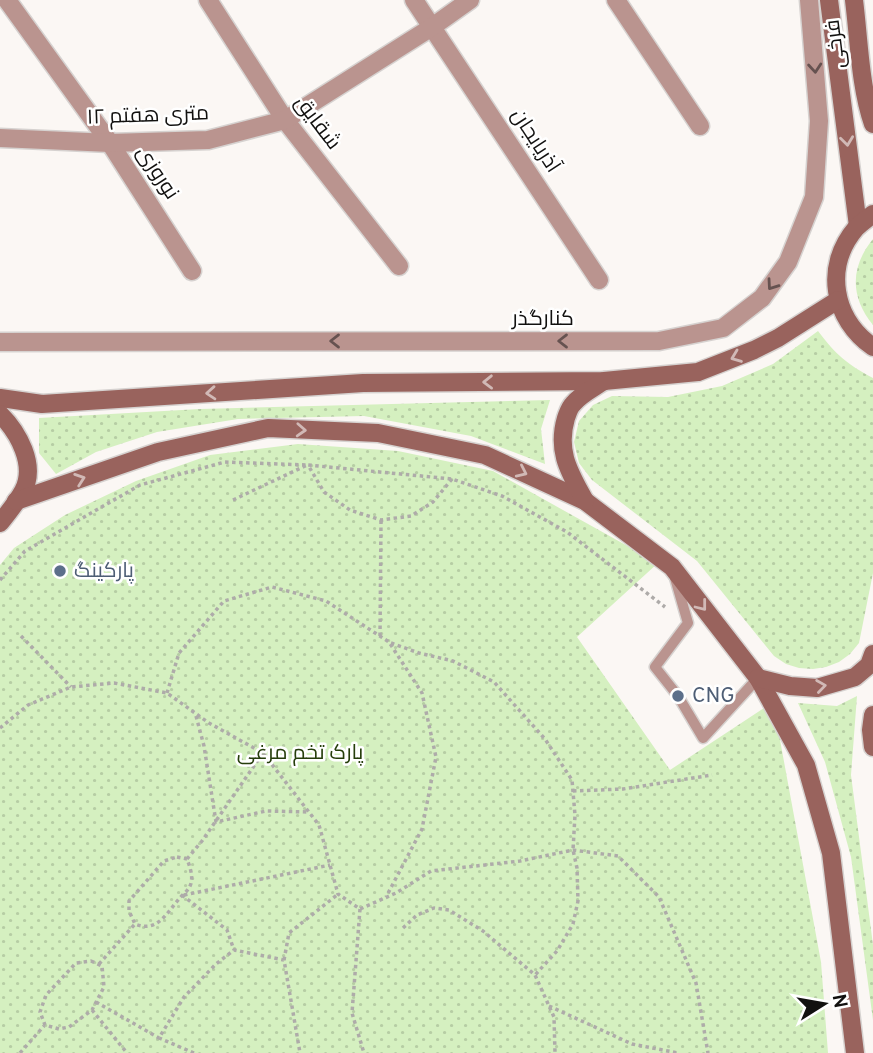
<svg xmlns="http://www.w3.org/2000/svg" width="873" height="1053" viewBox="0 0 873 1053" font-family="Overpass,Cairo,sans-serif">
<defs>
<pattern id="grass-dots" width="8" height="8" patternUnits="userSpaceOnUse" patternTransform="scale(1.75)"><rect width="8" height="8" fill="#d5f0c0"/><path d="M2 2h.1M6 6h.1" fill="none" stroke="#b6cda4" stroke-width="1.8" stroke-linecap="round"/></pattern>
</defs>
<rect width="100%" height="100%" fill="#fbf7f4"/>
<g fill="url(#grass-dots)">
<path d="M873,239V325C850,297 850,267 873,239Z"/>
<path d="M818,331C836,355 847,364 873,378V573L859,643L850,654L839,662L826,667L813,669L799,668L786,664L774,656L697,561L592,480L579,463L574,442L579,421L593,405L612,396L668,397L722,386L773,364Z"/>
<polygon points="550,400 541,429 545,464 471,436 364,416 238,419 157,432 96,452 56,474 39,453 39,418 200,409"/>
<polygon points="298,444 398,451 493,471 658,563 577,637 670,770 773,702 821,962 828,1053 0,1053 0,565 14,548 65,515 136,481 210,455"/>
<polygon points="857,696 851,775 873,945 873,1020 851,857 825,762 798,703 837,706"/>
</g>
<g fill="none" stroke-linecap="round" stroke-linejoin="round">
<g stroke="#d6d2d0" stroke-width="13">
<polyline id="service" points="675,578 688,623 655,667 678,696 703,738 758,678"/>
</g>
<g stroke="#d6d2d0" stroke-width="21">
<g id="minor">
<polyline points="7,0 110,143 192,271"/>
<polyline points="208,0 285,120 399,266"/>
<polyline points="414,0 599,280"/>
<polyline points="616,0 700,126"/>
<polyline points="0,138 110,143 208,140 285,120 432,27 470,0"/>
<polyline points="0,342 659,341 723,328 762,298 788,262 814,197 819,121 809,0"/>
</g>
</g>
<g stroke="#d6d2d0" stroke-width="21">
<g id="secondary">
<polyline points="829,0 858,226"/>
<path d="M854,0C859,39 860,87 873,124"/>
<path d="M873,214C867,219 861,223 856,228C823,267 833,319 873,347"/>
<polyline points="0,398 42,404 363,383 604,381 698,372 754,350 778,338 838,300"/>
<path d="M0,414C18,432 37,465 23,491C17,502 8,513 0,523"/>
<polyline points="16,501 158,452 268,428 378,433 485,455 585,501 672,567 758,678 806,765 831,853 855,1053"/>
<path d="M585,501C570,473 556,452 566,418C568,413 569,408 573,404C581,394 594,388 604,381"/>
<polyline points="758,678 790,686 817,688 855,677 869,665 873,654"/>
<polyline points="873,715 871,730 873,747"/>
</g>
</g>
<g stroke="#aeaba9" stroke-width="3.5" stroke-dasharray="3.5 3.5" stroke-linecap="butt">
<polyline points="452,479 433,502 411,516 381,520 350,510 324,492 308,465 452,479 502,496 567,532 665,607"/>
<polyline points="233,500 307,465"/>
<polyline points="0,580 25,551 140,485 225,462 308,465"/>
<polyline points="21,636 71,687"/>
<polyline points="380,636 381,520"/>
<polyline points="391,643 419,653 453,661 494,682 545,739 572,780 575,815 573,850 577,868 578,901 573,924 557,951 535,975"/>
<polyline points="167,693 179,653 224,601 272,587 326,601 389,642 422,693 436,757 422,829 386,897"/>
<polyline points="196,716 204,746 216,822 266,811 309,812"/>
<polyline points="0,728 28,705 71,687 114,683 167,693 209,723 263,753 319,825 338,894 360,909 396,893 431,871 520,861 573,850 618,856 659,897 696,983 708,1053"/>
<polyline points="573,791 623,789 712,775"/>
<path d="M177,857L187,859C190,867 194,878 190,886C188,891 182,895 179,899C166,914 157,933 135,924L129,911V901L164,861Z"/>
<polyline points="187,859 202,841 263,753"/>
<polyline points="182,895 227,930 234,950"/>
<polyline points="184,895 330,865"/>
<polyline points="360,909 352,1013 364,1053"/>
<polyline points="403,928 417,915 434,908 449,910 483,931 535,975 554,1017 555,1053"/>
<polyline points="284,960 289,933 337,895"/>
<polygon points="91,961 102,966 104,987 92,1010 69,1027 59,1029 45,1025 40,1012 46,995 76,963"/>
<polyline points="99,964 135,924"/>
<polyline points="96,1002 159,1038"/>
<polyline points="549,1006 632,1044 678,1053"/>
<polyline points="92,1010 127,1053"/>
<polyline points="20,1053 44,1026"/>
<polyline points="194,1053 159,1038 184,997 216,964 234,950 284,960 300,1053"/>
</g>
<use href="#service" stroke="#ba948f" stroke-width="10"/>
<use href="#minor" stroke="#ba948f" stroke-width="18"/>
<use href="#secondary" stroke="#99635d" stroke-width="18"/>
</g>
<defs><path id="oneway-chevron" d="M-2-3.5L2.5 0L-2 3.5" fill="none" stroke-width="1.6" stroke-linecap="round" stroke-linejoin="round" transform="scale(1.75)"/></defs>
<g stroke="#665250">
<use href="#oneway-chevron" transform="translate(815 68) rotate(85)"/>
<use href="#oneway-chevron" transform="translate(772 285) rotate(125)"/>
<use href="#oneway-chevron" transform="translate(335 341) rotate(180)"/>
<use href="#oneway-chevron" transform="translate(563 341) rotate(180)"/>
</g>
<g stroke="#d1b9b6">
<use href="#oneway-chevron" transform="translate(847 141) rotate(83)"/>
<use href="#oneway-chevron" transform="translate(736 357) rotate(159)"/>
<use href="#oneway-chevron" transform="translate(488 382) rotate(179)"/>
<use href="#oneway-chevron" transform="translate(211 393) rotate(176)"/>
<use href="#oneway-chevron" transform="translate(301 430) rotate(3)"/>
<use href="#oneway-chevron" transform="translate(522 472) rotate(25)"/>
<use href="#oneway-chevron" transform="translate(80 479) rotate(-19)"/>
<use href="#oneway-chevron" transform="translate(702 606) rotate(52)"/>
<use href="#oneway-chevron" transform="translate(821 686) rotate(-8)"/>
</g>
<g fill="#5c6f8a" stroke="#fff" stroke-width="2.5">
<circle cx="60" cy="571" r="7"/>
<circle cx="678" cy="696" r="7"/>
</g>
<g text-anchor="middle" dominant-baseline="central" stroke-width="5" stroke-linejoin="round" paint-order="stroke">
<g font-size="21" fill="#121110" stroke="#fff">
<text transform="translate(836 44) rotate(-97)">فرخی</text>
<text transform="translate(148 116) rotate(-2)">۱۲ متری هفتم</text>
<text transform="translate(317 123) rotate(53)">شقایق</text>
<text transform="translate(535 141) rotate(57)">آذریایجان</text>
<text transform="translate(157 173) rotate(57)">نوروزی</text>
<text x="543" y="319">کنارگذر</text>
</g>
<g font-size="21" fill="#4e5e75" stroke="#fff" text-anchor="start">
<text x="74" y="571">پارکینگ</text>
<text x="692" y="696">CNG</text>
</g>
<g font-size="21" fill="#263e0b" stroke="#fff">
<text x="300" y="753">پارک تخم مرغی</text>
</g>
</g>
<g transform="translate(824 1004) rotate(79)" stroke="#ffffff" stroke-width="5" paint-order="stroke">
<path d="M0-5L12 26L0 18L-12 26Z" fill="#121110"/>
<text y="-10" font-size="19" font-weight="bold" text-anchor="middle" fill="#121110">N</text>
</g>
</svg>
